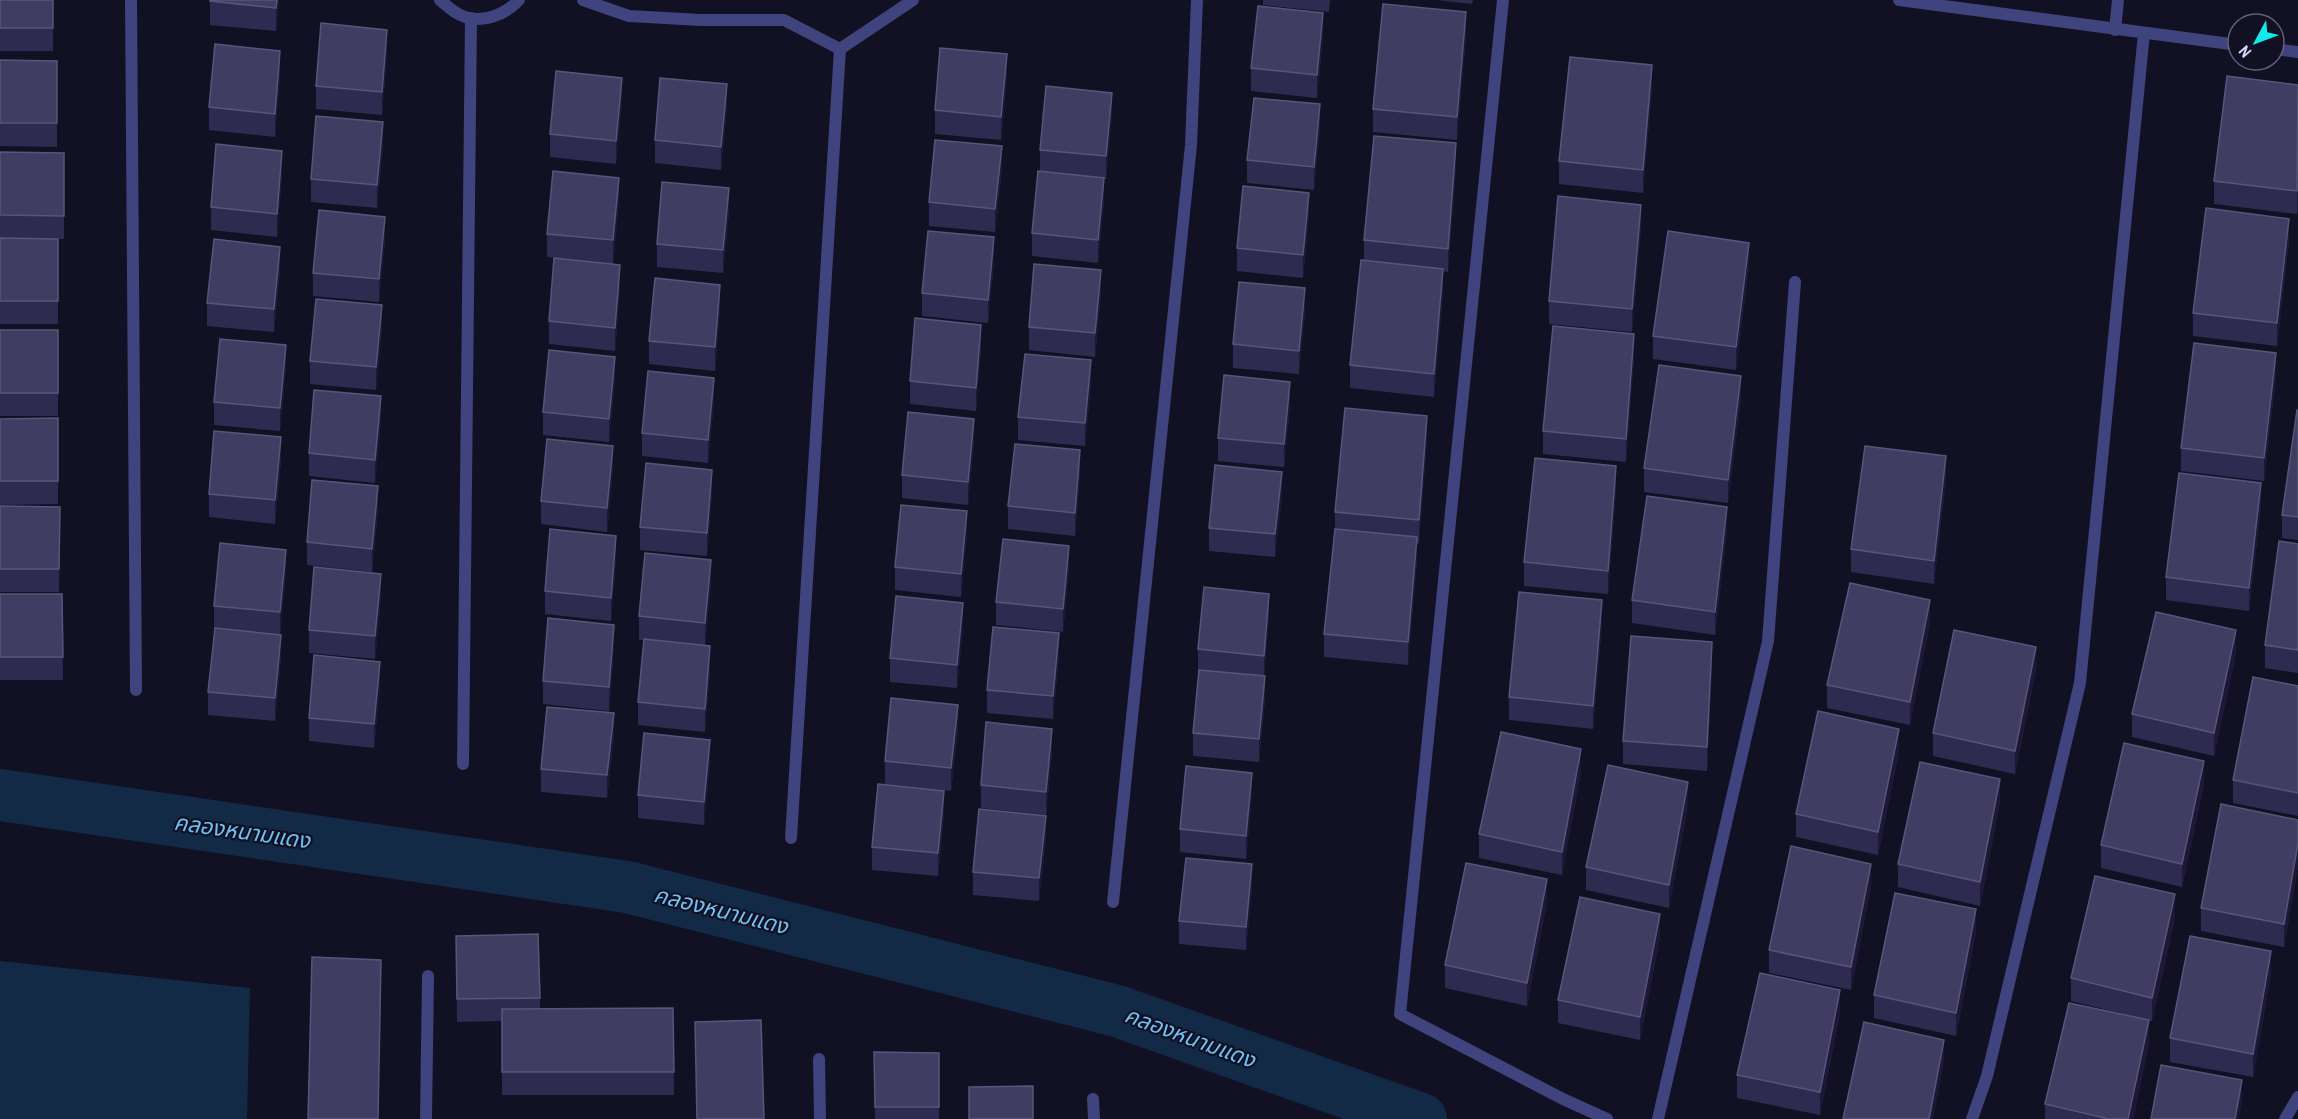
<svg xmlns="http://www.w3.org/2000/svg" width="2298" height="1119" viewBox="0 0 2298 1119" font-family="'Archivo Narrow','Noto Sans Thai',sans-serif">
<rect width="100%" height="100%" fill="#121023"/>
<polygon fill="#122a45" points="0,961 250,988 247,1119 0,1119"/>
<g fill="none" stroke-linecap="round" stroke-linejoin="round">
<polyline stroke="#122a45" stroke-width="52" points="0,795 627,887 1117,1011 1421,1119"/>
<g stroke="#3f437e" stroke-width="12">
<polyline points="131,0 136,690"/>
<path d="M440,0C445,4 450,9 455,12C476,26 503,17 519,0"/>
<polyline points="583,0 629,16 700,20 784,20 840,49 913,0"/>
<polyline points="1503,0 1400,1014 1563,1099 1607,1119"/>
<polyline points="1899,0 2238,45"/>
<polyline points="2115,30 2118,0"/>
<polyline points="2274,49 2298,52"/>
<polyline points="463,764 471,18"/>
<polyline points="791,838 840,49"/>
<polyline points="1113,902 1191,145 1197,0"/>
<polyline points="819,1059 820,1119"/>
<polyline points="1093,1099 1094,1119"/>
<polyline points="426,1119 428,976"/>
<polyline points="1658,1119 1768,641 1795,282"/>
<polyline points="1972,1119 1987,1076 2080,683 2144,33"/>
<polyline points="2285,1119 2298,1097"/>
</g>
</g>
<g fill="#2f2b50">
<rect x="0" y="0" width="53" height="51"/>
<polygon points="210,0 279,0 276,31 210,25"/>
<polygon points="1263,0 1330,0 1329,12 1263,5"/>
<polygon points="1436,0 1473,0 1472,4"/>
<polygon points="1466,35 1457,140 1373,132 1373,109"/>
<polygon points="1323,36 1317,98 1251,91 1251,68"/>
<polygon points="387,53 382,115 316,109 316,86"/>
<polygon points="0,60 57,61 57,147 0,146"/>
<polygon points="280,74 275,137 209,130 209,107"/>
<polygon points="1007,77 1001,140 935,134 935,110"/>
<polygon points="2298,85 2297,214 2214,204 2214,181"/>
<polygon points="1652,88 1643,193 1559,184 1559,161"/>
<polygon points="622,101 616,164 550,157 550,134"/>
<polygon points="727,107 721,170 655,163 655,140"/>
<polygon points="1112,116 1106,179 1104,179 1104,201 1098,263 1032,256 1032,233 1040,172 1040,150"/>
<polygon points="1320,127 1314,190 1247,183 1247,160"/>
<polygon points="383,146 377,208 311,202 311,179"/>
<polygon points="0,152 64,153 64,239 33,239 58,239 58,324 0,324"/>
<polygon points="1456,167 1448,272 1443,271 1443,292 1434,397 1350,388 1350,365 1364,261 1364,240"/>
<polygon points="1002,169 995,232 929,226 929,202"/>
<polygon points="282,174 277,237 211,230 211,207"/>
<polygon points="619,201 613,264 547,257 547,234"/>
<polygon points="729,212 723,273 657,267 657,244"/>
<polygon points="1309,216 1303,278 1237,271 1237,248"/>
<polygon points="1641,228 1632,332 1549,324 1549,301"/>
<polygon points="385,240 379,302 313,296 313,273"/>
<polygon points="2289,242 2277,346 2193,336 2193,313"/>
<polygon points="994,261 988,323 922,316 922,293"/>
<polygon points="1749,266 1736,370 1653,359 1653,336"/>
<polygon points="280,270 274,332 207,326 207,303"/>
<polygon points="620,288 615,351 549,344 549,321"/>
<polygon points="1101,293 1095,357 1029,350 1029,327"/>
<polygon points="720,308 715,371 649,364 649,341"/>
<polygon points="1305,311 1299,374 1233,368 1233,344"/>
<polygon points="382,328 376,390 310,384 310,361"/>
<rect x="0" y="330" width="58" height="86"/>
<polygon points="981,348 976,411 910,404 910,381"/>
<polygon points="1634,357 1626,462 1543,454 1543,431"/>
<polygon points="286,368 280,431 214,425 214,402"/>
<polygon points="2276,376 2264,481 2181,471 2181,448"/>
<polygon points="615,380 609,442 543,435 543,412"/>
<polygon points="1091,383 1085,446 1018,440 1018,417"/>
<polygon points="1741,399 1728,503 1644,492 1644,468"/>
<polygon points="714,401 708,463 642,456 642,433"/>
<polygon points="1290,405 1284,467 1218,461 1218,438"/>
<polygon points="2298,411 2298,540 2282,538 2282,515"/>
<polygon points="58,418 58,504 0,505 0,419"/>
<polygon points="381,420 375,483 309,476 309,453"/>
<polygon points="1427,439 1419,544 1417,543 1417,560 1408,665 1324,657 1324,634 1335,529 1335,512"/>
<polygon points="974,442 968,505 902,498 902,475"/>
<polygon points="281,460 275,524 209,517 209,494"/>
<polygon points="613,469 607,532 541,524 541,501"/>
<polygon points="1080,473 1075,536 1008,529 1008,506"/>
<polygon points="1946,479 1934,584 1851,572 1851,549"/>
<polygon points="1616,489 1608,594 1524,586 1524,562"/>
<polygon points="712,493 707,556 640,550 640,527"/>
<polygon points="1282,495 1275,557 1209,551 1209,528"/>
<polygon points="0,506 60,507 59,592 0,592"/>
<polygon points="2261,506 2249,611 2166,600 2166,577"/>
<polygon points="378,509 372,572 307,565 307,542"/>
<polygon points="1727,531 1715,635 1632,623 1632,600"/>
<polygon points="967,534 961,597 895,590 895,567"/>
<polygon points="2298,544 2298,673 2265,668 2265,645"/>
<polygon points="616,559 611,621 545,614 545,591"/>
<polygon points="1069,569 1063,632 996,625 996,602"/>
<polygon points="286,573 280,635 281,658 275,721 208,715 208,692 215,629 214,629 214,606"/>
<polygon points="711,583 705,646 710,669 705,732 638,725 638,702 644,640 639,640 639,616"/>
<polygon points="0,594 62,594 63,680 0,680"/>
<polygon points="381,597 375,659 309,653 309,630"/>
<polygon points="1269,617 1264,676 1265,700 1259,762 1193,756 1193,733 1199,673 1198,673 1198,649"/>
<polygon points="1930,623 1910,725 1827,708 1827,685"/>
<polygon points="1602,624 1593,729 1509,720 1509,697"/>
<polygon points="963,626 957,688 890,682 890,658"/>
<polygon points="614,648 609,711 543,704 543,681"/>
<polygon points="2236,653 2214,756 2132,737 2132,714"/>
<polygon points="1059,656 1053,719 987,713 987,690"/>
<polygon points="1712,665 1707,771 1623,764 1623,741"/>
<polygon points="2036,670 2015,774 1933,756 1933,733"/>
<polygon points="380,685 374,748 309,741 309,718"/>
<polygon points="2298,686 2298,816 2233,803 2233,780"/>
<polygon points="958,728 951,791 885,784 885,761"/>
<polygon points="614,736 607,798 541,792 541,769"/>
<polygon points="1052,752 1046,815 981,808 981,785"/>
<polygon points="1899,752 1878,855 1796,837 1796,814"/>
<polygon points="710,763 704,825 638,818 638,795"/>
<polygon points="1581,772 1562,875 1479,858 1479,834"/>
<polygon points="2204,784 2182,887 2101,868 2101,845"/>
<polygon points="1252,796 1246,859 1180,852 1180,829"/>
<polygon points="2000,802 1980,906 1898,887 1898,864"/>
<polygon points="1688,805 1669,908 1586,890 1586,867"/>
<polygon points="944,814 938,876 872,870 872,847"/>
<polygon points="2298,820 2298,866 2284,947 2201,931 2201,908"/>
<polygon points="1046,839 1039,901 973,895 973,872"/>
<polygon points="1252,887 1246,950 1179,944 1179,921"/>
<polygon points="1871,887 1851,990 1769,973 1769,950"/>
<polygon points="1547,903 1527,1006 1445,988 1445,965"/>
<polygon points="2175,918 2152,1021 2071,1001 2071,978"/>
<polygon points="1976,932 1956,1036 1874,1018 1874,995"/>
<polygon points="456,936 540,998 540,1009 673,1008 674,1095 502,1095 502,1021 457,1022"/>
<polygon points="1660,937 1640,1040 1558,1023 1558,1000"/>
<polygon points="2271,974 2253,1077 2170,1062 2170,1038"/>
<polygon points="1840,1013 1820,1115 1737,1098 1737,1075"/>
<polygon points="2149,1044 2133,1119 2045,1119 2045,1104"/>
<polygon points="874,1052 939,1053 939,1119 875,1119"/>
</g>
<g fill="#1c1836">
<polygon points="277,0 279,0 276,31 276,8"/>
<polygon points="1466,12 1466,35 1457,140 1457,117"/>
<polygon points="1323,13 1323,36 1317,98 1317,75"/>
<polygon points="387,30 387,53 382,115 382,92"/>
<polygon points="280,51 280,74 275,137 275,114"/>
<polygon points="1007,54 1007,77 1001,140 1001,117"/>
<polygon points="1652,65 1652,88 1643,193 1643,170"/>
<polygon points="622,78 622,101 616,164 616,141"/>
<polygon points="727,84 727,107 721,170 721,147"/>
<polygon points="1112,93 1112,116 1106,179 1106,156"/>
<polygon points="1320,104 1320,127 1314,190 1314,167"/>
<polygon points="383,122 383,146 377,208 377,185"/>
<polygon points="1456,143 1456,167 1448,272 1448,249"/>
<polygon points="1002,146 1002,169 995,232 995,209"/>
<polygon points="282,151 282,174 277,237 277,214"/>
<polygon points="619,178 619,201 613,264 613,240"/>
<polygon points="1104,178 1104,201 1098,263 1098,240"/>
<polygon points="2298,186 2298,209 2297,214 2297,191"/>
<polygon points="729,188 729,212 723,273 723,250"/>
<polygon points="1309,193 1309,216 1303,278 1303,255"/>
<polygon points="1641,205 1641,228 1632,332 1632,309"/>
<polygon points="385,217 385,240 379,302 379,279"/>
<polygon points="2289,219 2289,242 2277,346 2277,323"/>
<polygon points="994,237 994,261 988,323 988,300"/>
<polygon points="1749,243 1749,266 1736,370 1736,347"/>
<polygon points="280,247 280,270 274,332 274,309"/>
<polygon points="620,265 620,288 615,351 615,328"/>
<polygon points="1443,269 1443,292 1434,397 1434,374"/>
<polygon points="1101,270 1101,293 1095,357 1095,333"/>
<polygon points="720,285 720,308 715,371 715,347"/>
<polygon points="1305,288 1305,311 1299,374 1299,351"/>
<polygon points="382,305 382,328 376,390 376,367"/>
<polygon points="981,325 981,348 976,411 976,388"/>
<polygon points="1634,334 1634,357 1626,462 1626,439"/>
<polygon points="286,345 286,368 280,431 280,408"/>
<polygon points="2276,353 2276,376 2264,481 2264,458"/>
<polygon points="615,357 615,380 609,442 609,419"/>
<polygon points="1091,360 1091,383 1085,446 1085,423"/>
<polygon points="1741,376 1741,399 1728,503 1728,480"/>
<polygon points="714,378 714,401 708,463 708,440"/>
<polygon points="1290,382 1290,405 1284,467 1284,444"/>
<polygon points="381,396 381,420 375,483 375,460"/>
<polygon points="1427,416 1427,439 1419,544 1419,520"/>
<polygon points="974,419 974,442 968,505 968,482"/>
<polygon points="281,437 281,460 275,524 275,500"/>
<polygon points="613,446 613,469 607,532 607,508"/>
<polygon points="1080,450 1080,473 1075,536 1075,513"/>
<polygon points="1946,456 1946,479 1934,584 1934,561"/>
<polygon points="1616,466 1616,489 1608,594 1608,571"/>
<polygon points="712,470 712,493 707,556 707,533"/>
<polygon points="1282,472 1282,495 1275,557 1275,534"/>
<polygon points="2261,483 2261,506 2249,611 2249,588"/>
<polygon points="378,486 378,509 372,572 372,549"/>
<polygon points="1727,507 1727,531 1715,635 1715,612"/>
<polygon points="967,511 967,534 961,597 961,574"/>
<polygon points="616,536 616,559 611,621 611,598"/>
<polygon points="1417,537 1417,560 1408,665 1408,642"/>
<polygon points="1069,546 1069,569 1063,632 1063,609"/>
<polygon points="286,550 286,573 280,635 280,612"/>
<polygon points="711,560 711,583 705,646 705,623"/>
<polygon points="381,574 381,597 375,659 375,636"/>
<polygon points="1269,594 1269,617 1264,679 1264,656"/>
<polygon points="1602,600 1602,624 1593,729 1593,706"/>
<polygon points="1930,600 1930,623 1910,725 1910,702"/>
<polygon points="963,603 963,626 957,688 957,665"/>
<polygon points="614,625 614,648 609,711 609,687"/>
<polygon points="2236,630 2236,653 2214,756 2214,733"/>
<polygon points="1059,633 1059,656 1053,719 1053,696"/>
<polygon points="281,635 281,658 275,721 275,698"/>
<polygon points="1712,642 1712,665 1707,771 1707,747"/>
<polygon points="710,646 710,669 705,732 705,709"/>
<polygon points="2036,647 2036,670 2015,774 2015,751"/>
<polygon points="380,662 380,685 374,748 374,724"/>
<polygon points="1265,676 1265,700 1259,762 1259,739"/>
<polygon points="958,705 958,728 951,791 951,768"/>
<polygon points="614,713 614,736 607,798 607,775"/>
<polygon points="1052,729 1052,752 1046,815 1046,792"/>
<polygon points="1899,729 1899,752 1878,855 1878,832"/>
<polygon points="710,740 710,763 704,825 704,802"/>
<polygon points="1581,749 1581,772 1562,875 1562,852"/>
<polygon points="2204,761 2204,784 2182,887 2182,864"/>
<polygon points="1252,773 1252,796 1246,859 1246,836"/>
<polygon points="2000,779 2000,802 1980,906 1980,882"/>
<polygon points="1688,782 1688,805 1669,908 1669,885"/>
<polygon points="944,791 944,814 938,876 938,853"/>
<polygon points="1046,816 1046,839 1039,901 1039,878"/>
<polygon points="2298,843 2298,866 2284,947 2284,924"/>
<polygon points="1252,864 1252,887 1246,950 1246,927"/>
<polygon points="1871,864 1871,887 1851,990 1851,967"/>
<polygon points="1547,879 1547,903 1527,1006 1527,983"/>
<polygon points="2175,894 2175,918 2152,1021 2152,998"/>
<polygon points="1976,909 1976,932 1956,1036 1956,1013"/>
<polygon points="1660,914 1660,937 1640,1040 1640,1017"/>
<polygon points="2271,951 2271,974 2253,1077 2253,1054"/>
<polygon points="1840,990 1840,1013 1820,1115 1820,1092"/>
<polygon points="2149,1020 2149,1044 2133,1119 2128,1119"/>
<polygon points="1944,1040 1944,1063 1933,1119 1929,1119"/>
<polygon points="2242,1080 2242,1103 2239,1119 2235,1119"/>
</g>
<g fill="#413d62" stroke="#58557a" stroke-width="1.5">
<rect x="0" y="0" width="53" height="28"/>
<polygon points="210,0 277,0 276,8 210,1"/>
<polygon points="1383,4 1466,12 1457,117 1373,109"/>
<polygon points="1258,6 1323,13 1317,75 1251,68"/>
<polygon points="321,23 387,30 382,92 316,86"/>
<polygon points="215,44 280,51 275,114 209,107"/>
<polygon points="940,48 1007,54 1001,117 935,110"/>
<polygon points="1570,57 1652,65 1643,170 1559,161"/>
<polygon points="0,60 57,61 57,123 0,123"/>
<polygon points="556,71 622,78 616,141 550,134"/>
<polygon points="2227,76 2298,85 2297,191 2214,181"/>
<polygon points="660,78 727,84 721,147 655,140"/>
<polygon points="1046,86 1112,93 1106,156 1040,150"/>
<polygon points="1254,98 1320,104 1314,167 1247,160"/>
<polygon points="316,116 383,122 377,185 311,179"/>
<polygon points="1374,136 1456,143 1448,249 1364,240"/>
<polygon points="935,140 1002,146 995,209 929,202"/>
<polygon points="216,144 282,151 277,214 211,207"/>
<polygon points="0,152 64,153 64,216 0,215"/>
<polygon points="553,171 619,178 613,240 547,234"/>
<polygon points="1038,171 1104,178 1098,240 1032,233"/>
<polygon points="662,182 729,188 723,250 657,244"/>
<polygon points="1243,186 1309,193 1303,255 1237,248"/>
<polygon points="1558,196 1641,205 1632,309 1549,301"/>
<polygon points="2206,208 2289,219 2277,323 2193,313"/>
<polygon points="319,210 385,217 379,279 313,273"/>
<polygon points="928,231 994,237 988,300 922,293"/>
<polygon points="1668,231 1749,243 1736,347 1653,336"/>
<polygon points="0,238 58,239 58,301 0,301"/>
<polygon points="214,239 280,247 274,309 207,303"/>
<polygon points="554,258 620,265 615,328 549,321"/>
<polygon points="1361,260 1443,269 1434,374 1350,365"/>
<polygon points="1034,264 1101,270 1095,333 1029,327"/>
<polygon points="655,278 720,285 715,347 649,341"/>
<polygon points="1239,282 1305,288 1299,351 1233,344"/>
<polygon points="316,299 382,305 376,367 310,361"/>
<polygon points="915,318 981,325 976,388 910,381"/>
<polygon points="1553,326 1634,334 1626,439 1543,431"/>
<rect x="0" y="330" width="58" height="63"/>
<polygon points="220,339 286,345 280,408 214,402"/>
<polygon points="2194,343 2276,353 2264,458 2181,448"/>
<polygon points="549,350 615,357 609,419 543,412"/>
<polygon points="1025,354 1091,360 1085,423 1018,417"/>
<polygon points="1659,365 1741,376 1728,480 1644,468"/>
<polygon points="648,371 714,378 708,440 642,433"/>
<polygon points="1224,375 1290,382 1284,444 1218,438"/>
<polygon points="314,390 381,396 375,460 309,453"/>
<polygon points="1345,408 1427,416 1419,520 1335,512"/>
<polygon points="2297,410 2298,411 2298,517 2282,515"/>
<polygon points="908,412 974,419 968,482 902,475"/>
<polygon points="58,418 58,481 0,481 0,419"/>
<polygon points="214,431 281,437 275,500 209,494"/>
<polygon points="547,439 613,446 607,508 541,501"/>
<polygon points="1015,444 1080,450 1075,513 1008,506"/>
<polygon points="1865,446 1946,456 1934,561 1851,549"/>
<polygon points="1535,458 1616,466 1608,571 1524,562"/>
<polygon points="646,463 712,470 707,533 640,527"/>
<polygon points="1215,465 1282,472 1275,534 1209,528"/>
<polygon points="2179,473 2261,483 2249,588 2166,577"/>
<polygon points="312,480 378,486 372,549 307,542"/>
<polygon points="1647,496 1727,507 1715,612 1632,600"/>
<polygon points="901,505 967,511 961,574 895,567"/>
<polygon points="0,506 60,507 59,569 0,569"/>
<polygon points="550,529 616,536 611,598 545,591"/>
<polygon points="1335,529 1417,537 1408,642 1324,634"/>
<polygon points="1003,539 1069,546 1063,609 996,602"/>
<polygon points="2279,541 2298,544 2298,650 2265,645"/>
<polygon points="220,543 286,550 280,612 214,606"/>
<polygon points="645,553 711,560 705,623 639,616"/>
<polygon points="314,567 381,574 375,636 309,630"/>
<polygon points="1850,583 1930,600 1910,702 1827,685"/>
<polygon points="1204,587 1269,594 1264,656 1198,649"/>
<polygon points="1519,592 1602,600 1593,706 1509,697"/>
<polygon points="0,594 62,594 63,657 0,657"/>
<polygon points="896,596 963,603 957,665 890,658"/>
<polygon points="2156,612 2236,630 2214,733 2132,714"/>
<polygon points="548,618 614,625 609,687 543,681"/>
<polygon points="993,627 1059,633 1053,696 987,690"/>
<polygon points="215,628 281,635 275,698 208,692"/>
<polygon points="1954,630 2036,647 2015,751 1933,733"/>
<polygon points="1631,636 1712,642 1707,747 1623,741"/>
<polygon points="644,639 710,646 705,709 638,702"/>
<polygon points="314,655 380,662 374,724 309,718"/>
<polygon points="1199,670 1265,676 1259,739 1193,733"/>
<polygon points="2253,677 2298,686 2298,793 2233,780"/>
<polygon points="891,698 958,705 951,768 885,761"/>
<polygon points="547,707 614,713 607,775 541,769"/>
<polygon points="1818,711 1899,729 1878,832 1796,814"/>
<polygon points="986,722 1052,729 1046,792 981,785"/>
<polygon points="1501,732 1581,749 1562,852 1479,834"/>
<polygon points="644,733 710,740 704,802 638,795"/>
<polygon points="2124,743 2204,761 2182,864 2101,845"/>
<polygon points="1920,762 2000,779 1980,882 1898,864"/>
<polygon points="1608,765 1688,782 1669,885 1586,867"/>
<polygon points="1186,766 1252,773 1246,836 1180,829"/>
<polygon points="878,784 944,791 938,853 872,847"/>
<polygon points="2221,804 2298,820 2298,843 2284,924 2201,908"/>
<polygon points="979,809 1046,816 1039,878 973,872"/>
<polygon points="1791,846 1871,864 1851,967 1769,950"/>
<polygon points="1186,858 1252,864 1246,927 1179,921"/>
<polygon points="1466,863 1547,879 1527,983 1445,965"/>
<polygon points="2095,876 2175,894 2152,998 2071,978"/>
<polygon points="1895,893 1976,909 1956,1013 1874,995"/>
<polygon points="1580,897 1660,914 1640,1017 1558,1000"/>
<polygon points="538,934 540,998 457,999 456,936"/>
<polygon points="2190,936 2271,951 2253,1054 2170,1038"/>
<polygon points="312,957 381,960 378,1119 308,1119"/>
<polygon points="1760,973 1840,990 1820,1092 1737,1075"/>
<polygon points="2069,1003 2149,1020 2128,1119 2109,1119 2045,1104"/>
<polygon points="673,1008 674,1072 502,1072 502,1009"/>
<polygon points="761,1020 764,1119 697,1119 695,1022"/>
<polygon points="1864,1022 1944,1040 1929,1119 1843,1119"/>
<polygon points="874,1052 939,1053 939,1107 875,1107"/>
<polygon points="2161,1065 2242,1080 2235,1119 2151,1119"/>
<polygon points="1033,1086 1033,1119 969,1119 969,1087"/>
</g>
<g text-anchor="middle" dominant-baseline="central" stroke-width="4.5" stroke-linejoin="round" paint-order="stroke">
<g font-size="22" font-style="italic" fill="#6dc1f3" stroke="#121023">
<text transform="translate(242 831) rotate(8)">คลองหนามแดง</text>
<text transform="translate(721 910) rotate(14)">คลองหนามแดง</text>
<text transform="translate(1190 1037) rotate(20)">คลองหนามแดง</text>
</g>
</g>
<g transform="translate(2256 42) rotate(229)"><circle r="28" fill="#121023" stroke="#615f7a" stroke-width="1.5"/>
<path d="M0-4.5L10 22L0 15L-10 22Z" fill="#14e9ea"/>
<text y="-9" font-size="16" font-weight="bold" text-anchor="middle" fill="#d7d6fc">N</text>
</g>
</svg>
